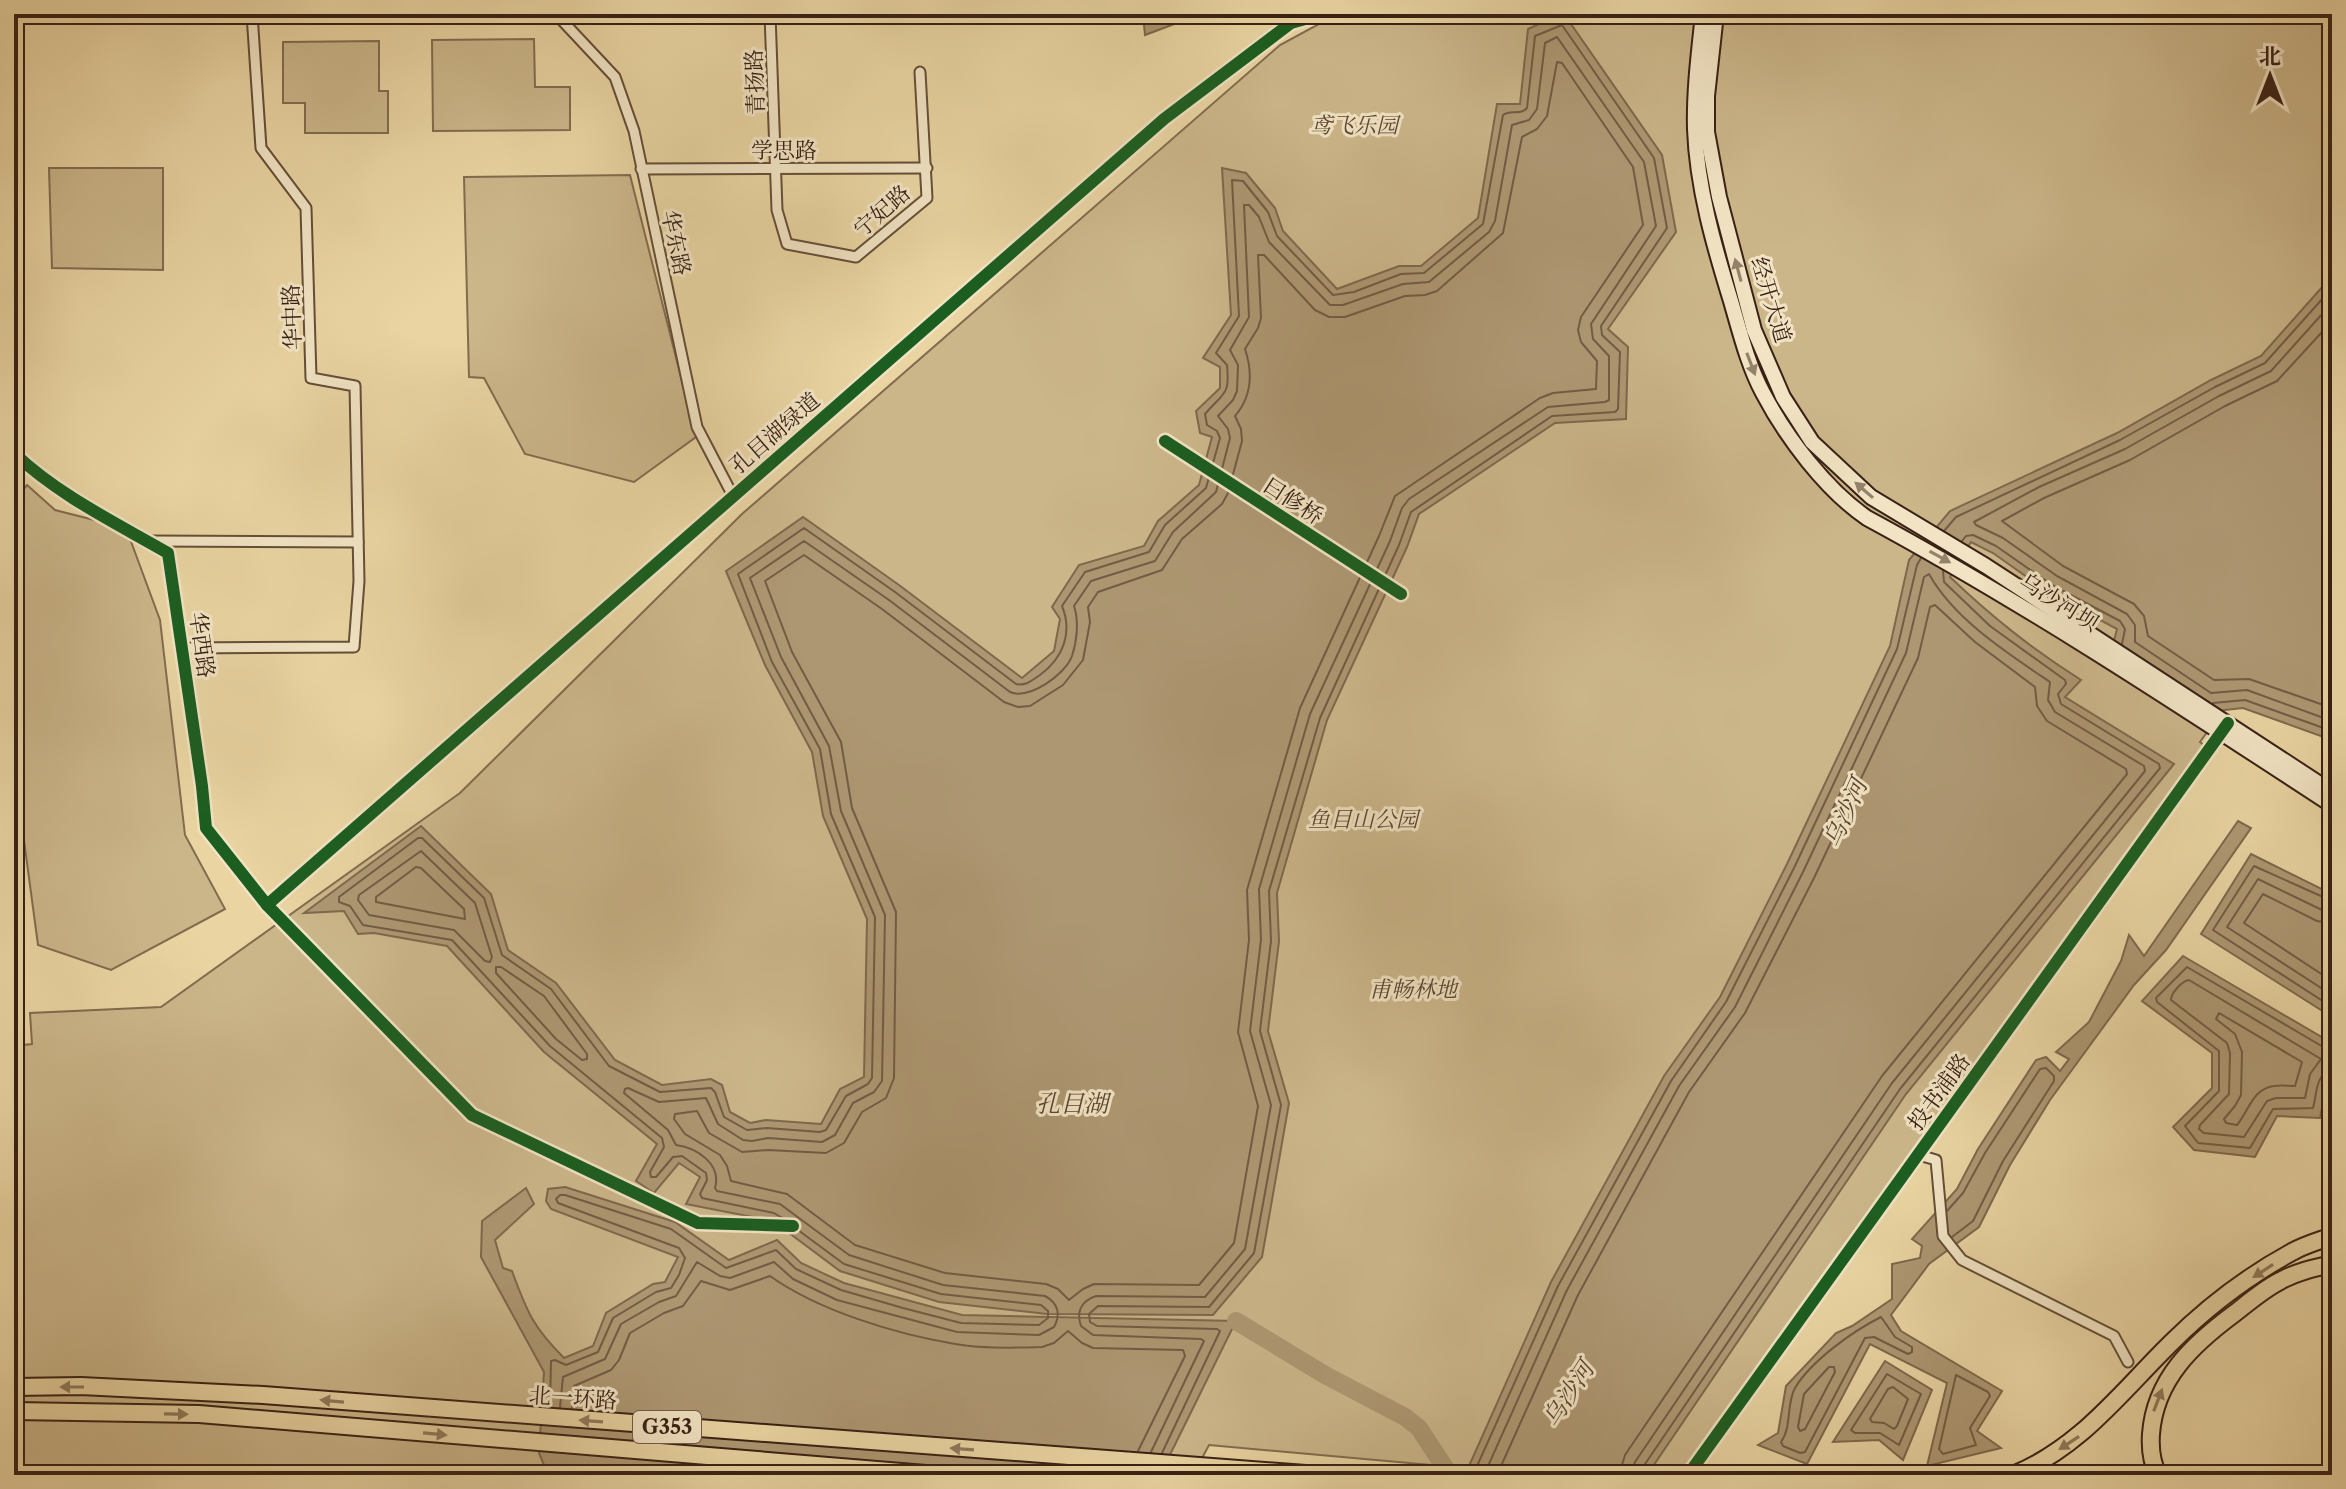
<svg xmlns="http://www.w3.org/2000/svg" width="2346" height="1489" viewBox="0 0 2346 1489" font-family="'Libre Caslon Text','Noto Serif SC',serif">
<rect width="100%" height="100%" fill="#e9d4a2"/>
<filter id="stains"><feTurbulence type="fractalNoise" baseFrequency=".0025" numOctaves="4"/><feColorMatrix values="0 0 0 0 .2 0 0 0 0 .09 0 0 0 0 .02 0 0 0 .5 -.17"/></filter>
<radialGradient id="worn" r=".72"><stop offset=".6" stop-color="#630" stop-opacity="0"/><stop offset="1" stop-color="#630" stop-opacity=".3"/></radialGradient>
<g fill="#cbb68a" stroke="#826c50" stroke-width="2">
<polygon points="1344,14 2332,14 2332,556 2200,742 2204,745 1684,1475 1543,1475 1209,1445 1193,1475 14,1475 14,1046 32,1044 30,1013 161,1007 460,793 742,514 1280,45 1330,18"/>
<polygon points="534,39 535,87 570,87 570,130 433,131 432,40"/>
<polygon points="379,41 379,91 388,91 388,133 305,133 305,103 283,103 283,42"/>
<polygon points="163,168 163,270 52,268 49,168"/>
<polygon points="630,175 696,437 634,482 525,454 484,378 469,377 464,177"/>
<polygon points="27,485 55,510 126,528 160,620 185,835 225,909 111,970 38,945 14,766 14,501"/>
</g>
<g fill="#ad9772" stroke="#7e684d" stroke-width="2">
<polygon points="1143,14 1201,14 1145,35"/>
<polygon points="1561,14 1564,14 1662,155 1676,232 1608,329 1628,347 1626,419 1555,423 1419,514 1407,547 1327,720 1277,893 1279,941 1268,1031 1289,1103 1262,1257 1213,1315 1047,1314 939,1302 840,1271 773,1221 686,1204 700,1177 679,1163 654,1193 636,1181 657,1144 544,1052 447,946 374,933 358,934 344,911 304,913 421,826 491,894 508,950 556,983 615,1060 662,1085 711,1079 722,1085 730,1112 750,1123 766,1120 821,1124 840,1089 864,1077 867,919 823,816 812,752 765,665 726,571 803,517 899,585 1022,678 1054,651 1060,619 1052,607 1079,565 1144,546 1158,521 1199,485 1212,437 1200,433 1196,411 1220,388 1220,367 1203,358 1231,315 1222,168 1246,173 1275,208 1283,231 1337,289 1399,266 1421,266 1478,218 1497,104 1520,104 1528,29"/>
<path d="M2332,276V740L2243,708L2207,712L2112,648L2117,629L2048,592L1993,553L1971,542L1950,577C1993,618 2031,648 2081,680L2065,697L2174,764L1906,1094L1647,1475H1465L1551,1282L1664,1076L1720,997L1787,864L1890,646L1909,560L1950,511L2117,433L2211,380L2261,356Z"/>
<polygon points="2238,821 2251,828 2166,950 2134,985 2050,1100 2010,1165 1979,1227 1929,1264 1891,1315 1901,1331 2002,1391 1977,1431 2001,1448 1927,1466 1947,1383 1870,1344 1807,1464 1758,1445 1778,1433 1786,1386 1836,1333 1852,1326 1892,1299 1892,1264 1920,1258 1922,1246 1912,1239 1957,1189 1978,1149 2036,1060 2046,1057 2060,1071 2069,1059 2056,1052 2089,1022 2121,961 2129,935 2144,956"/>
<polygon points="2251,854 2332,894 2332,1017 2201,934"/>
<polygon points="2183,956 2332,1043 2332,1075 2327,1081 2320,1118 2277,1116 2255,1157 2194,1150 2173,1127 2212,1088 2212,1053 2142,1001"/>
<path d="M565,1187L675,1222L729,1260L777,1240L801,1263L844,1283L962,1315L1236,1321L1160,1475H548L539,1453L544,1372L481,1257L482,1221L526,1188L534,1204L495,1240L503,1268L512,1271C527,1312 533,1327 564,1358L593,1346L606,1313L653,1284L665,1282L678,1257L551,1209L546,1201L548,1189Z"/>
<polygon points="1885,1361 1932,1390 1903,1460 1879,1440 1833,1442"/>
</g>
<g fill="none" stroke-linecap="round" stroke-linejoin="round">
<g stroke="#725c44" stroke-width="2">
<path d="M1557,62L1562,63L1633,167L1643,225L1581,317L1578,330L1581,342L1597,361L1596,389L1553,393L1540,398L1395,496L1379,536L1300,708L1247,890L1249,940L1238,1032L1258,1106L1234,1243L1199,1285L1094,1284L1083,1289L1069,1300L1058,1289L1046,1284L945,1273L855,1245L787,1194L731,1181L727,1166L720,1155L685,1134L674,1119L675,1114L697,1111L709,1133L742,1152L768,1150L826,1153L844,1143L862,1112L886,1098L894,1078L896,912L852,808L841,742L792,652L765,581L804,555L882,609L1004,702L1018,707L1030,706L1063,685L1083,660L1090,622L1088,607L1098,592L1162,570L1182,539L1222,504L1228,493L1242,441L1241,429L1235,416C1252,396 1253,373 1245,349L1258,328L1261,318L1258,255H1264L1315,310L1329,317H1345L1405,296L1425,295L1437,291L1503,233L1522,137L1537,129L1547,116Z"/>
<polyline points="2332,303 2271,371 2219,396 2125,449 2039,487 1974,522 1976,525 2003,538 2057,576 2127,614 2135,625 2135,642 2211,693 2247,690 2332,721"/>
<polyline points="2332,321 2277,381 2225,406 2130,460 2044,498 2002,521 2063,566 2134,604 2144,616 2148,636 2214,680 2249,679 2332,708"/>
<polyline points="1944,531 1956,517 2120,440 2215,387 2265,363 2332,288"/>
<polyline points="1962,541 1966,536 1973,535 1996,546 2052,585 2120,621 2125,629 2122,644"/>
<polyline points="2213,703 2245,700 2332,731"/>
<polygon points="421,851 475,903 492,957 490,962 485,961 454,930 369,915 358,900 359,895"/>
<polygon points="416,867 421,868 464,909 465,919 376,902 376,897"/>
<polyline points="2332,901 2254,866 2213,930 2332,1007"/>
<polyline points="2332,911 2322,910 2258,879 2227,927 2332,995"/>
<polyline points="2332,923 2317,921 2263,894 2244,923 2332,981"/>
<polygon points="496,967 501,967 544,996 587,1054 587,1059 582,1060 556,1039 496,973"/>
<path d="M2189,980L2321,1059L2310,1074L2305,1098H2276L2267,1101L2244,1137L2204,1133L2199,1129L2200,1125L2229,1094L2230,1053L2227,1043L2171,1000C2171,993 2182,981 2189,980Z"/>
<path d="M2219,1013L2302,1062L2295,1086C2288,1086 2281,1085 2274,1086C2252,1089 2249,1111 2237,1125L2226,1123L2224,1119L2235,1106L2241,1095L2242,1052L2235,1034L2216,1019Z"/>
<path d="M2332,1050L2325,1048L2187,967L2156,998L2157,1002L2219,1051V1091L2185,1126L2198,1143L2250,1148L2273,1109L2313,1108C2317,1095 2315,1073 2332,1071"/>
<polyline points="1947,1211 1963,1193 1985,1153 2040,1069 2046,1068 2054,1076 2054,1081 2003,1161 1973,1221 1952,1237"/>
<path d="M784,1219L774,1213L702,1198L700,1194L707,1180L706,1173L682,1156L673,1157L656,1177H651L650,1172L664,1147L662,1138L550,1046L452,940L363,925L350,906L339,902V897L418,838H422L484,898L502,955L551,989L609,1066L660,1092L711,1088L715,1092L724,1117L747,1130L767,1128L820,1132L826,1130L846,1096L868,1084L872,1078L875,917L831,814L820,749L772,662L738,574L804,528L895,592L1016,684C1026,686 1031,681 1040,675C1063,658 1073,633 1062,606L1085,572L1149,552L1165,525L1206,488L1220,438L1217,431L1207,425L1205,414C1224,392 1230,396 1227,365L1216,353L1239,316L1232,180L1243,181L1268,212L1277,236L1333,295L1354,292L1401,274L1424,273L1483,224L1503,115C1510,109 1520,116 1527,108L1535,36L1562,25L1654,158L1667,228L1601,326L1602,335L1620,352L1618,409L1615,412L1552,416L1411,512L1399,545L1320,718L1269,891L1271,941L1260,1031L1281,1105L1254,1253L1209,1307L1098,1306L1089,1314L1090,1322L1097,1326L1217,1329L1220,1331L1162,1453"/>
<path d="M1881,1317L1895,1337L1912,1347V1352L1908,1354L1874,1337L1865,1338L1805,1452L1800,1453L1783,1446L1781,1442C1792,1427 1786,1404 1795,1388C1811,1361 1853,1331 1881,1317Z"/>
<polygon points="1829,1367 1834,1367 1835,1372 1805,1429 1800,1431 1798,1427 1804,1394"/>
<polygon points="1887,1374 1921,1394 1899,1445 1880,1433 1855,1433 1851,1430"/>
<polygon points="1956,1375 1988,1392 1990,1396 1970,1428 1976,1445 1943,1454 1939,1449"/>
<polygon points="1893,1387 1908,1399 1897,1426 1894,1429 1884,1423 1872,1422 1870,1419 1888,1389"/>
<polyline points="550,1407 551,1361 555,1360 566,1365 598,1352 613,1318 656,1292 671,1288 679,1275 685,1258 679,1248 558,1203 556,1199 560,1195 565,1195 671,1229 726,1268 776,1250 796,1269 841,1290 903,1308 961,1323 1039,1325 1048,1318 1048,1311 1041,1305 941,1294 844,1264 798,1230"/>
<path d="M560,1407L563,1377L605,1359L621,1324L659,1302L676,1296L697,1262L720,1276L730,1278L774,1262L793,1279L837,1300L957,1332L1039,1335L1054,1327C1061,1314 1058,1303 1045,1296L943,1285L849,1255L780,1204L717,1191L715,1188C722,1164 697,1148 676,1145L668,1130L624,1093L625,1089L628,1088L659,1102L706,1098L718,1124L743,1140L752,1141L768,1138L822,1142L835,1135L853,1103L874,1092L882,1081L885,915L841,811L829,746L781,657L750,578L804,541L889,600L1010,692C1029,700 1065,675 1072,656C1077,641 1079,621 1074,606L1091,581L1155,561L1173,532L1216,492L1230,438L1228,429L1218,416L1233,400L1237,391L1238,365L1230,350L1249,317L1244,205H1249L1259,217L1269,242L1330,305H1343L1403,284L1429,282L1489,232L1495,221L1512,125L1529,120L1537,109L1545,43L1557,37L1644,162L1656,226L1591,324L1593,339L1609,356V400L1605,402L1548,407L1409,499L1402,508L1390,541L1310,714L1259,889L1261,940L1250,1031L1271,1105L1245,1249L1205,1297L1096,1296C1081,1301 1076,1312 1081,1326L1093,1335L1201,1339L1204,1341L1151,1452"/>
<path d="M572,1408L574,1386L611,1370L619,1360L630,1333L664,1313L683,1306L701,1281L730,1290L770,1276C819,1311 896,1334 955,1344C982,1349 1015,1348 1042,1347L1054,1343L1068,1331L1082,1343L1093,1348L1183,1350L1185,1356L1138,1451"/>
<polyline points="1473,1475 1558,1286 1671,1081 1726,1002 1794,868 1897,649 1917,565 1921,558"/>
<path d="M1484,1475L1567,1290L1679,1086L1735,1007L1803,872L1906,653L1924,577L1929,574C1954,619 2007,653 2050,682L2048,700L2055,712L2144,766L2145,771L1892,1083L1635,1462L1631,1475"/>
<polyline points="1497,1475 1578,1295 1689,1092 1745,1013 1814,878 1918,658 1930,607 1935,605 1975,642 2035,687 2037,706 2047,721 2126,769 2127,774 1882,1076 1625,1455 1619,1475"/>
<polyline points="1641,1475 1643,1467 1900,1089 2160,768 2159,764 2061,704 2058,694 2066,684 2065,680 1990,626 1944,582 1943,571"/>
</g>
<polyline stroke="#ad9772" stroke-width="18" points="1236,1321 1325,1375 1405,1417 1419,1428 1449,1474 1452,1475"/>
<g stroke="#644e38" stroke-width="13">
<g id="minor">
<polyline points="556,14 615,77 634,131 697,427 733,496"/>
<polyline points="770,14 777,210 787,244 856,257 927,198 920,72"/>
<polyline points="641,169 927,168"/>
<path d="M14,453C58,495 116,523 168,553L202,786L206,828L267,905L472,1115L698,1223L793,1226"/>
<polyline points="149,541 358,542"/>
<polyline points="182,648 354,647 359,581 355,386 311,378 306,208 261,148 252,14"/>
<polyline points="267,905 1164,119 1291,23 1323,14"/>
<polyline points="1919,1155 1936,1160 1943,1236 1962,1260 2114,1336 2128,1362"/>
<polyline points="1688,1475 2223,731"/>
</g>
</g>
<g stroke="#382115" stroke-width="18">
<g id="secondary">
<path d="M1703,14C1699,52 1694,90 1695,129C1697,187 1714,246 1731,301C1740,332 1748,365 1763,393C1786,437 1826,490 1867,518C2028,605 2179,705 2332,805"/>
<polyline points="1716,14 1707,96 1707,132 1719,197 1754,330 1783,397 1812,442 1871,497 1986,566 2332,792"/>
</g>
</g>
<g stroke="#382115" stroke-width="20">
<g id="trunk">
<polyline points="14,1387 81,1386 263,1395 1319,1475"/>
<polyline points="14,1411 199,1414 938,1475"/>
<path d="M2013,1475C2080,1448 2121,1392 2171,1343C2206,1308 2248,1276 2292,1252C2304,1245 2319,1241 2332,1236"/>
<path d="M2158,1475C2152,1463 2150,1448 2151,1434C2155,1379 2193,1344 2235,1313C2249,1302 2264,1289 2280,1281C2296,1272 2314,1268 2332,1264"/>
</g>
</g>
<use href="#minor" stroke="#f1e3c3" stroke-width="9"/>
<use href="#secondary" stroke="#f1e3c3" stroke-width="14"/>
<use href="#trunk" stroke="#e9d4a2" stroke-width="16"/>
<g stroke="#f1e3c3" stroke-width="17">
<g id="cycleway">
<polyline points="1165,441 1401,594"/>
<path d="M14,453C58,495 116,523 168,553L202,786L206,828L267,905L472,1115L698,1223L793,1226"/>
<polyline points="267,905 1164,119 1291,23 1323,14"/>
<polyline points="1688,1475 2228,723"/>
</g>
</g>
<use href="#cycleway" stroke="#1b5e20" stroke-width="12"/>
</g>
<defs><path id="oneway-solid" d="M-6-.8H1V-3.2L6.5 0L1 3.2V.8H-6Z" transform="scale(2)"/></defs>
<g fill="#94826c">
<use href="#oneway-solid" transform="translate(1738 270) rotate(-105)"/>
<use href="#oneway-solid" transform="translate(1751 364) rotate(69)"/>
<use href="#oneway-solid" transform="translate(1864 490) rotate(-139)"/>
<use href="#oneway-solid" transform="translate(1940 557) rotate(29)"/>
</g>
<g fill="#907a5c">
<use href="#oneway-solid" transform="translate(2263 1271) rotate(147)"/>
<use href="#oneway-solid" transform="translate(72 1387) rotate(-180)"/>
<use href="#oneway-solid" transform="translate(2158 1400) rotate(-69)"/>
<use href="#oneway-solid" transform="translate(332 1401) rotate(-175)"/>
<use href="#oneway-solid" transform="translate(176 1414) rotate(1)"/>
<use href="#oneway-solid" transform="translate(591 1421) rotate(-176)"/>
<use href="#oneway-solid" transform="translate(435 1434) rotate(5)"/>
<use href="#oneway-solid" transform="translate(2069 1443) rotate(147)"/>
<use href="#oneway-solid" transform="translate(962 1449) rotate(-176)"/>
</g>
<g text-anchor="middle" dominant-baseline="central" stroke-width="6" stroke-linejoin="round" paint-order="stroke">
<rect fill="#f1e3c3" stroke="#705b49" stroke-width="2" x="633" y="1411" width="68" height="32" rx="6"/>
<g font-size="20" font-weight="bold" fill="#382115">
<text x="667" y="1427">G353</text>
</g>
<g font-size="22" fill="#382115" stroke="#f1e3c3">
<text transform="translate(755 82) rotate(-92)">青扬路</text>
<text x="784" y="150">学思路</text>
<text transform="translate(882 211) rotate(-41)">宁妃路</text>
<text transform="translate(676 243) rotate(78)">华东路</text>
<text transform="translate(1771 300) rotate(73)">经开大道</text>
<text transform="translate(292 317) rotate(-92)">华中路</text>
<text transform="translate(775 433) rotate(-41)">孔目湖绿道</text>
<text transform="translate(1293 501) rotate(33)">曰修桥</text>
<text transform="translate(2059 602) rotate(32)">乌沙河坝</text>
<text transform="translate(202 645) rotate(82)">华西路</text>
<text transform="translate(1939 1092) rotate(-54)">投书浦路</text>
<text transform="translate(573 1398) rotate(4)">北一环路</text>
</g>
<g font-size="22" font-style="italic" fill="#5d4632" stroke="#f1e3c3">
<text x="1354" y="125">鸢飞乐园</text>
<text x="1363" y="819">鱼目山公园</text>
<text x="1413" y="989">甫畅林地</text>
</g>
<g font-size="24" font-style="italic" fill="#5b4431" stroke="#f1e3c3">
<text transform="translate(1845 813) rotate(-66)">乌沙河</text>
<text x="1072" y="1103">孔目湖</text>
<text transform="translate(1568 1394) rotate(-57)">乌沙河</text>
</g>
</g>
<rect width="2346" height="1489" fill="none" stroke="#e9d4a2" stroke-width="48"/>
<rect x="16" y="16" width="2314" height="1457" fill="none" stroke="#382115" stroke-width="4"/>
<rect x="24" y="24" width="2298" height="1441" fill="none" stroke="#382115" stroke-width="2"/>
<g transform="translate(2270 76)" stroke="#f1e3c3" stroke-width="6" paint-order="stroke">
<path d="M0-6L14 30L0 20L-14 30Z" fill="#382115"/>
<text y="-12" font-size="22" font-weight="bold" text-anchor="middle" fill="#382115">北</text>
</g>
<rect width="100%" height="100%" filter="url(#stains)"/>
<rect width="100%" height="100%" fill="url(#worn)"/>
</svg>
